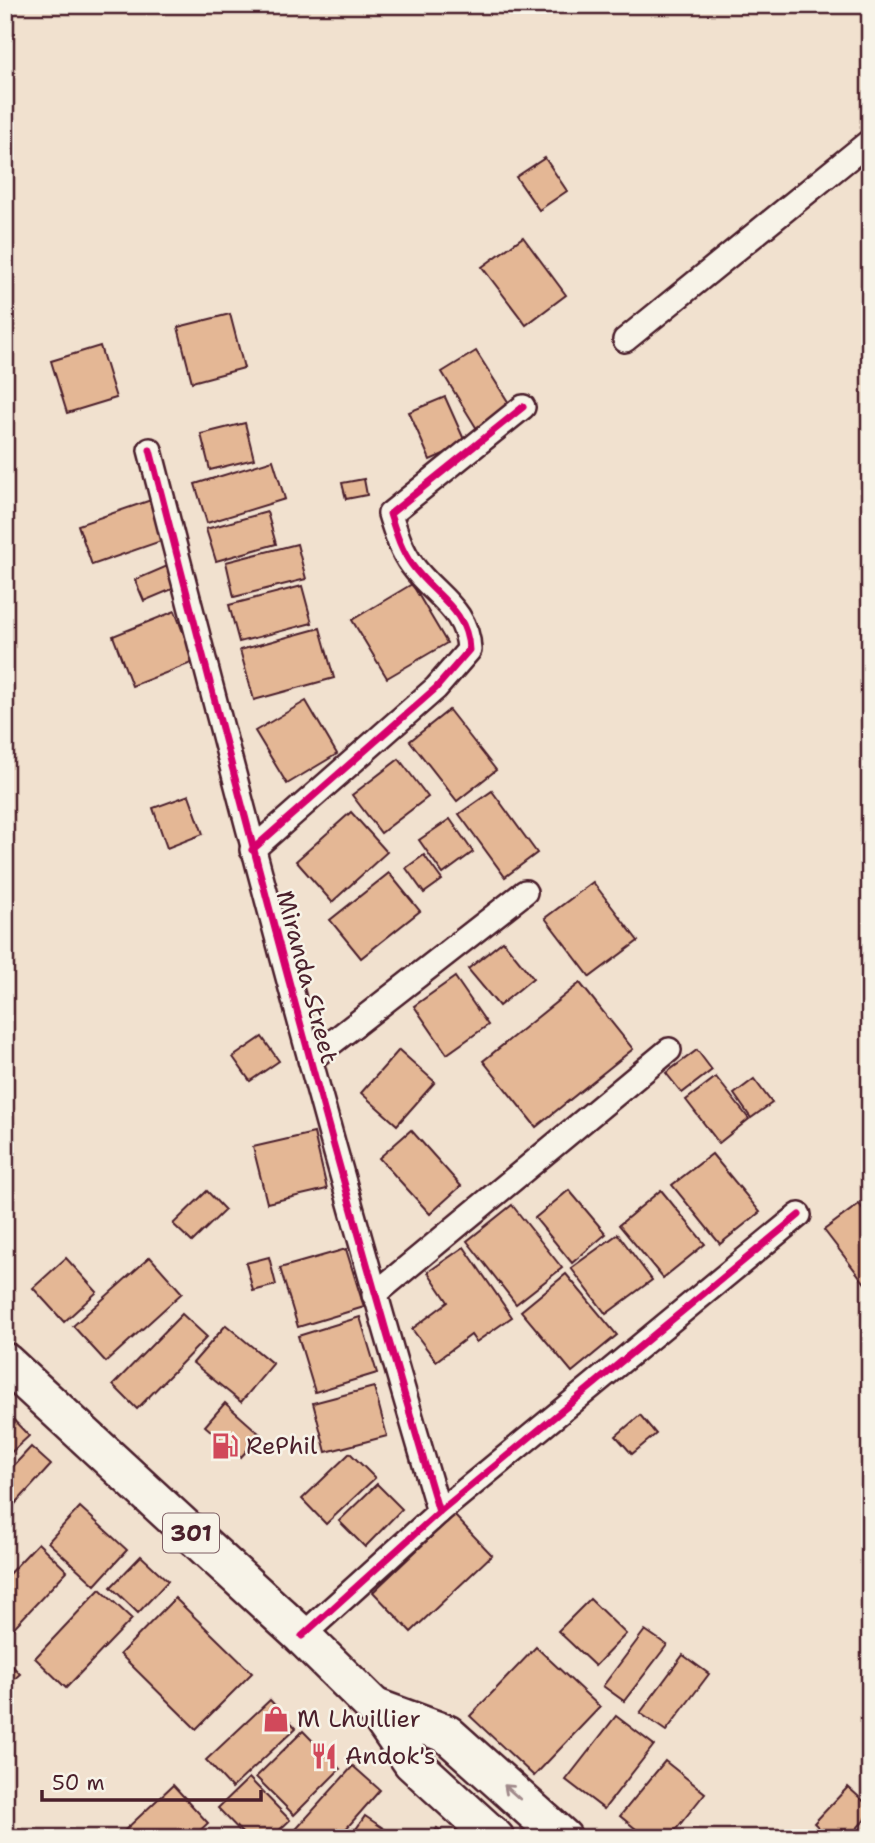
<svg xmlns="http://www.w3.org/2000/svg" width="875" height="1843" viewBox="0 0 875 1843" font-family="'Shantell Sans',sans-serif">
<rect width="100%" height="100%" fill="#f1e1cf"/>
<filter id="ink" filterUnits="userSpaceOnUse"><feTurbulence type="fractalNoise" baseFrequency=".0143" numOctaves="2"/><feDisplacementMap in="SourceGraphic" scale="14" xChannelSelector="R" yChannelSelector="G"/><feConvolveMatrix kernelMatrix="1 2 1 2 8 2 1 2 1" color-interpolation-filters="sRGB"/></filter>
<g filter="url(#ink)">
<g fill="#e4b795" stroke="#4a1f2b" stroke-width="2">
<polygon points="545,158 567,191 539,210 516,177"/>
<polygon points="523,237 566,295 526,325 482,267"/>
<polygon points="230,314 244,368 192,382 178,327"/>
<polygon points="100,346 116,398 67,413 51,361"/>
<polygon points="476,351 512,408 477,429 442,372"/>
<polygon points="445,397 466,444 430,460 409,412"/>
<polygon points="245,423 254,459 210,470 201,434"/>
<polygon points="273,460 285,499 207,523 195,484"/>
<polygon points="364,479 367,495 346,499 342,483"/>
<polygon points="151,500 164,540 92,565 78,525"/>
<polygon points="267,512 276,544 216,561 206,529"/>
<polygon points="297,544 306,579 234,597 226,562"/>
<polygon points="172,564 182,585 144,601 135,580"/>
<polygon points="412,584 447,643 387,678 352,620"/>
<polygon points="302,586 312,623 239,642 229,605"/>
<polygon points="175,611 194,662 132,686 113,636"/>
<polygon points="320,628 334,678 254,700 240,650"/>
<polygon points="306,701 337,754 287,784 255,731"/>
<polygon points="449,710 496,770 457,801 410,741"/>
<polygon points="399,759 428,797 381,833 352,795"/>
<polygon points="492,791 537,853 505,877 459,814"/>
<polygon points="189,795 203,834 167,848 153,808"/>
<polygon points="351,812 387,852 332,902 296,861"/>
<polygon points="450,819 473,852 443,874 419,840"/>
<polygon points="424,855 442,880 424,893 406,868"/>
<polygon points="389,873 420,911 361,958 330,920"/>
<polygon points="593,882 638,941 590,977 545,918"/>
<polygon points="503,941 533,978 499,1006 468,969"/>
<polygon points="455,977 488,1025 447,1054 414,1006"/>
<polygon points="580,983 633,1049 536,1127 483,1061"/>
<polygon points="262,1037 279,1061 250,1081 233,1057"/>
<polygon points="399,1050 435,1082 397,1125 361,1093"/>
<polygon points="697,1050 712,1070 682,1093 666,1073"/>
<polygon points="716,1077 749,1119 719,1143 686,1100"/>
<polygon points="754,1079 772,1103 751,1118 734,1094"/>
<polygon points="411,1130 461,1186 430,1214 379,1158"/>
<polygon points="314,1133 327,1189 267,1203 253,1147"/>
<polygon points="712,1154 760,1212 720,1244 672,1185"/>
<polygon points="569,1190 606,1234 572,1263 535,1218"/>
<polygon points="661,1190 705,1244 663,1278 619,1225"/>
<polygon points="207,1191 225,1210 192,1242 173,1224"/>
<polygon points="859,1204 870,1218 870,1290 824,1230"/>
<polygon points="512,1205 562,1268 516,1304 467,1241"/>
<polygon points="618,1234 652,1280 606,1314 571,1268"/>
<polygon points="464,1247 512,1317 476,1342 471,1335 436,1361 412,1329 448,1302 428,1272"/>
<polygon points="346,1249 364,1307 298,1327 280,1268"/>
<polygon points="150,1257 182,1293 106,1362 73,1326"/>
<polygon points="269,1257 276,1285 253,1291 246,1263"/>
<polygon points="66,1258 97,1292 64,1322 33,1288"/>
<polygon points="566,1274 617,1335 572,1372 521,1311"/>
<polygon points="182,1314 207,1337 137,1409 113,1385"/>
<polygon points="360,1317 377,1373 315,1392 298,1336"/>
<polygon points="226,1325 273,1364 241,1402 193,1363"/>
<polygon points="374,1387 387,1436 326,1452 313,1403"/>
<polygon points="225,1403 261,1435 241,1457 205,1426"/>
<polygon points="5,1411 29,1436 5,1458"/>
<polygon points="640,1415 656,1434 632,1454 616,1436"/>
<polygon points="31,1447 51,1465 5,1515 5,1475"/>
<polygon points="350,1453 375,1478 326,1524 302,1499"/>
<polygon points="377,1484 402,1509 365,1547 339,1521"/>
<polygon points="80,1507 127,1550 95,1585 48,1542"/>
<polygon points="454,1515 492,1555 411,1632 373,1592"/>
<polygon points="38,1543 67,1571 5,1637 5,1578"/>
<polygon points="141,1556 168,1581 138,1613 111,1587"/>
<polygon points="100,1589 132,1619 66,1688 35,1658"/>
<polygon points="175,1598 252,1673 196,1729 120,1654"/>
<polygon points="590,1599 626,1634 595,1666 558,1631"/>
<polygon points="645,1630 667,1645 624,1701 603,1686"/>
<polygon points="536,1647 600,1707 534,1776 470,1716"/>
<polygon points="683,1655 709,1674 666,1731 640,1713"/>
<polygon points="5,1658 20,1674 5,1687"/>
<polygon points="270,1700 296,1728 232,1788 206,1760"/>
<polygon points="616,1716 654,1745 604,1809 566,1780"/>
<polygon points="303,1731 340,1769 294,1815 256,1777"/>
<polygon points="665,1761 705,1793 669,1838 647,1838 620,1816"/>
<polygon points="353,1766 380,1790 338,1838 289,1837"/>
<polygon points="249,1778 290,1820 271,1838 247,1838 218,1808"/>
<polygon points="173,1785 208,1823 192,1838 129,1838 123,1832"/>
<polygon points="848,1787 870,1807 870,1814 848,1838 829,1838 814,1823"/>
<polygon points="365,1816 398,1838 350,1838"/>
<polygon points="437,1828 450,1838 431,1838"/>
</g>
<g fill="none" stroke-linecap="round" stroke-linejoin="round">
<g stroke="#4a1f2b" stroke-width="28">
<g id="minor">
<polyline points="625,340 870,141"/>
<path d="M150,450C241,805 334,1160 439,1512"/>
<path d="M252,850L436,688L469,650C468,609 433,595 412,565C401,550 396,533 390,514L523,407"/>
<polyline points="310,1060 525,892"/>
<polyline points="374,1295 669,1050"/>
<polyline points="302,1636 439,1512 799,1215"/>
</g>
</g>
<g stroke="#4a1f2b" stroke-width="42">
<g id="primary">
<polyline points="5,1362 302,1636 374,1707 412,1762 495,1838"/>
<polyline points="374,1707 447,1734 563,1838"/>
</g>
</g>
<use href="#minor" stroke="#f7f3e8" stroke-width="23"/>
<use href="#primary" stroke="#f7f3e8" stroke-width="37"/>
<g stroke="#f7f3e8" stroke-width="11">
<g id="cycleway">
<path d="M150,450C241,805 334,1160 439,1512"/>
<path d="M252,850L436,688L469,650C468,609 433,595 412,565C401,550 396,533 390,514L523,407"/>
<polyline points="302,1636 439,1512 799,1215"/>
</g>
</g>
<use href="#cycleway" stroke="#d6006c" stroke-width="7"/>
</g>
<defs><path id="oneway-shaft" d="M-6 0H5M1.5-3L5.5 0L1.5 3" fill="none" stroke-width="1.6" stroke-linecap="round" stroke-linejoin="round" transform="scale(1.75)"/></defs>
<use stroke="#a0898a" href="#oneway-shaft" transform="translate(512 1792) rotate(-138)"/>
</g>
<defs>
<g id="fuel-bare" transform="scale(2.1)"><path d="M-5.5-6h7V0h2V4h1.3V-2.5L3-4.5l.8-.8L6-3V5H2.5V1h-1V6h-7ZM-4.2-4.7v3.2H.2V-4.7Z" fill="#d1495b" stroke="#f7f3e8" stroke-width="2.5" paint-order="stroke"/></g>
<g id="shop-bare" transform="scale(2.1)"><path d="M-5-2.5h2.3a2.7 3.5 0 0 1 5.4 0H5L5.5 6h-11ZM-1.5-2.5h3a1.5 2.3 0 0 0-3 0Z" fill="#d1495b" stroke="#f7f3e8" stroke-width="2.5" paint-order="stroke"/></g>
<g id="restaurant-bare" transform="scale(2.1)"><path d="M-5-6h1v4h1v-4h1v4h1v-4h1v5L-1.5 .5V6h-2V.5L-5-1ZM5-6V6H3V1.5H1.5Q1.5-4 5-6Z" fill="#d1495b" stroke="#f7f3e8" stroke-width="2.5" paint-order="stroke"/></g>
</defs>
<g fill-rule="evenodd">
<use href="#fuel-bare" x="225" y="1446"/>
<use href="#shop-bare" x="276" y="1719"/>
<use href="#restaurant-bare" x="324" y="1756"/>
</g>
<g text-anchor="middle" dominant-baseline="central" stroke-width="5" stroke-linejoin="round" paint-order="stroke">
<rect fill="#f7f3e8" stroke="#7e5f64" stroke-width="2" x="163" y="1513.5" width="56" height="39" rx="5"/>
<g font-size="23" font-weight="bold" fill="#4a1f2b">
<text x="191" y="1533">301</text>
</g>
<g font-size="24" fill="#4a1f2b" stroke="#f7f3e8">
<text transform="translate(307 977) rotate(75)">Miranda Street</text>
</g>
<g font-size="24" fill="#4a1f2b" stroke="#f7f3e8" text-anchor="start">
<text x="246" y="1446">RePhil</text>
<text x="297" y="1719">M Lhuillier</text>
<text x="345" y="1756">Andok's</text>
</g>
</g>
<rect width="875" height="1843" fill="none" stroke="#f7f3e8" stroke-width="28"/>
<rect x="14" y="14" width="847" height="1815" fill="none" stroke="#4a1f2b" stroke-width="2.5" filter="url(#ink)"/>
<path d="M42 1790v10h219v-10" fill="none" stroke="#4a1f2b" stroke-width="3.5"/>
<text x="52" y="1790" font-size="21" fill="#4a1f2b" stroke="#f7f3e8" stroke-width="5" paint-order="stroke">50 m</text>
</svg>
